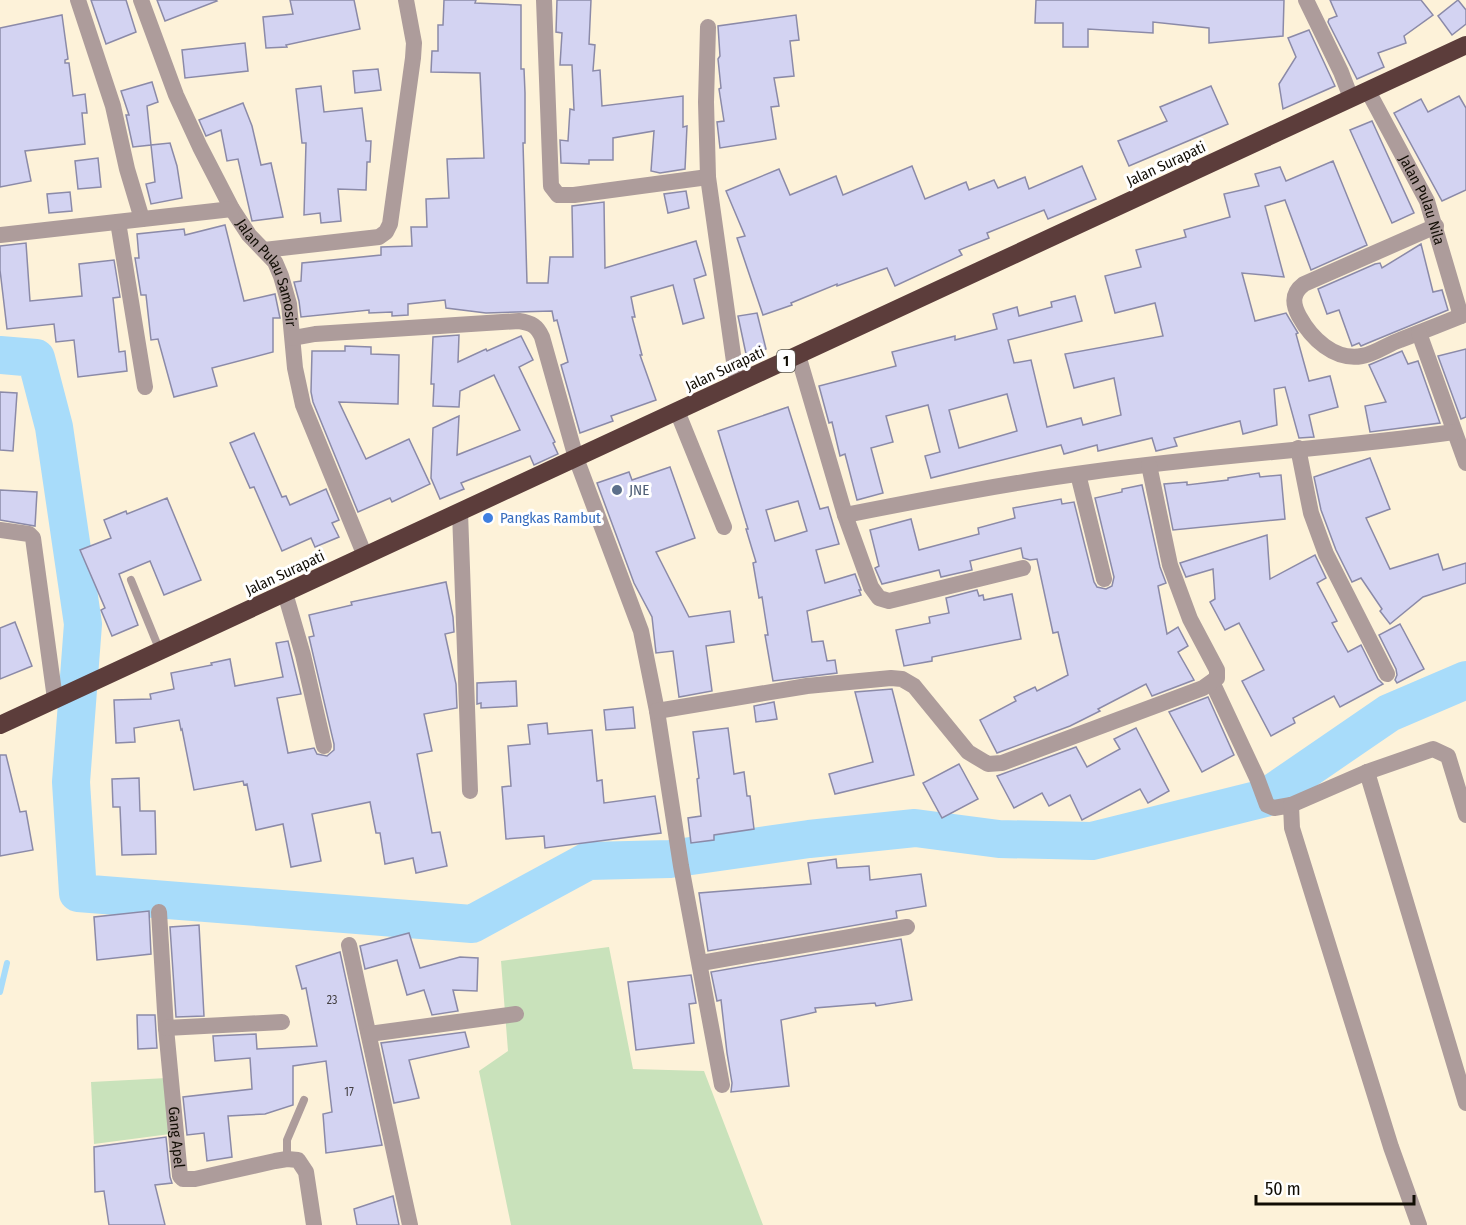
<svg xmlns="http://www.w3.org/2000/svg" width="1466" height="1225" viewBox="0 0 1466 1225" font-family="'Fira Sans Condensed',sans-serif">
<rect width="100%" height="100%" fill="#fdf2d9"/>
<g fill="#c9e2bb">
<polygon points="609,947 633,1069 704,1071 763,1225 511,1225 479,1071 508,1051 501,961"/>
<polygon points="167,1078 170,1134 94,1144 91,1082"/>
</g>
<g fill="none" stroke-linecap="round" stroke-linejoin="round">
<polyline stroke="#a8dcfa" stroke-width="6" points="0,992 7,963"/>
<polyline stroke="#a8dcfa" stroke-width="38" points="0,355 36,358 54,427 83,624 71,782 78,893 472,924 588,861 670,859 809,839 915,828 999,839 1092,841 1265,798 1389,713 1466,680"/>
</g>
<g fill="#d3d3f2" stroke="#8b8aa8" stroke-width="1.5" fill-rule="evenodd">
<polygon points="91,0 126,0 136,32 106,44"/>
<polygon points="157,0 216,0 217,1 165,21"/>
<polygon points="290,0 354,0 360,29 286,45 287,47 266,48 263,17 293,14"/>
<polygon points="444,0 476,0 475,3 521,5 521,69 524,69 525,93 525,143 523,143 527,283 548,283 550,257 573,257 572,206 604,202 605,268 696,241 706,275 694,279 704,318 683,324 673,285 631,297 635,317 632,317 642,355 640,355 656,400 611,416 613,421 580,433 561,365 568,362 557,320 554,321 552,311 486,313 446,308 445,300 408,304 408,315 392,316 392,312 369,313 369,310 301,317 299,301 294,282 301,281 302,263 381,255 381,247 412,246 411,227 427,227 426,199 449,198 447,159 484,158 480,73 431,72 432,51 438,51 438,25 443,25"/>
<polygon points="557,0 591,0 589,44 595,45 593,71 600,70 602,106 683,96 683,127 687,126 685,169 660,173 651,171 654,131 613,138 613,160 589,160 589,164 561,163 560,140 568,141 570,109 574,110 572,65 560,65 562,33 556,32"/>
<polygon points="1036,0 1284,0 1283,36 1209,43 1209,28 1153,22 1153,33 1088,29 1088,47 1063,47 1063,23 1035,23"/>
<polygon points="1330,0 1421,0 1433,15 1404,36 1406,43 1378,53 1384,67 1357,79 1328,22 1329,19 1337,16"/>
<polygon points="1458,0 1466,10 1466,24 1452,35 1438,16"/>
<polygon points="62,15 68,59 65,60 65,63 69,63 73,96 85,94 87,113 82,113 85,144 25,151 31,181 0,187 0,28"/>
<polygon points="796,15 799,40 790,41 794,76 774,78 779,106 771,107 776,139 720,148 717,122 724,121 719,89 721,88 718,59 720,56 718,26"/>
<polygon points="1309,30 1335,86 1283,109 1279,84 1296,57 1288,38"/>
<polygon points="245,43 248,71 185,78 182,50"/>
<polygon points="378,69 381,90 355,93 353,71"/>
<polygon points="152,82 158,102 147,106 151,145 133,147 126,115 129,115 121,91"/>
<polygon points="321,86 324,112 362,108 366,141 371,141 370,162 367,162 366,190 338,189 341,221 321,223 320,213 304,215 306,143 302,143 296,89"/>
<polygon points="1211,86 1228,124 1129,166 1118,141 1167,121 1160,107"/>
<polygon points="1459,96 1466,108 1466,190 1442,201 1394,113 1421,99 1428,112"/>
<polygon points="243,103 252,126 261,165 271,163 283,217 252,221 238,159 227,161 221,130 206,136 199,120"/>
<polygon points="1372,121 1414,213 1392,223 1350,130"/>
<polygon points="170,143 177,166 182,198 151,204 146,184 155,182 151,145"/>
<polygon points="98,158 101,187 78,189 75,161"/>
<path d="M1333,161L1367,245L1311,270L1285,200L1265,206L1284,277L1242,273L1255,321L1286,313L1298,333L1296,334L1309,381L1330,376L1338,407L1309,415L1314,437L1299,438L1285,387L1274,389L1277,425L1243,434L1240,421L1174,438L1177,446L1156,451L1152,438L1098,451L1097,445L1064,454L1061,445L931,478L925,456L940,452L928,405L886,416L893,442L871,448L883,493L857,500L845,454L840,456L832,422L829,423L819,386L896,366L892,352L955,336V340L997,329L993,314L1017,307L1019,316L1052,307L1051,302L1075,296L1082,321L1008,340L1014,363L1031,360L1047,427L1081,418L1083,425L1121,415L1114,378L1074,388L1065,354L1163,336L1155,303L1115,313L1105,276L1141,267L1136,250L1186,237L1184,230L1230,217L1224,194L1259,186L1255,174L1280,167L1286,181ZM1007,394L1017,431L959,448L949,410Z"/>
<polygon points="912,166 925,199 966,182 969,190 994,180 998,188 1025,177 1029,189 1082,166 1096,199 1048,219 1044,210 987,233 989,238 959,250 962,255 895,286 887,268 837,286 837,284 791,303 792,305 763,315 737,238 745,236 726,191 779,169 790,195 836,176 843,195"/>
<polygon points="686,191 689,208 668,213 664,194"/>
<polygon points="70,192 72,211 49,213 47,194"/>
<polygon points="225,225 244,301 275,294 280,318 273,318 273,352 212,368 217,386 174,397 158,339 151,340 146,295 141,295 135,258 139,258 137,234 184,229 185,235"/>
<polygon points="26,243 30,301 82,296 79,264 114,260 120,297 113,298 119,352 125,351 127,371 78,377 74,340 56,342 54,324 7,329 0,270 0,246"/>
<polygon points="1421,244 1433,292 1442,290 1448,310 1368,343 1361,346 1359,343 1352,346 1339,310 1327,314 1318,289 1375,264 1380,263 1382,268"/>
<polygon points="757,313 766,349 746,354 738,316"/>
<polygon points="459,335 458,362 486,349 487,351 521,336 533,360 519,367 555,442 553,443 558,454 534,465 530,456 461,483 464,489 440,499 431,478 433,428 459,416 457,455 520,430 494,375 460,391 459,407 433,406 434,384 431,384 433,337"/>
<polygon points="345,346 371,347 371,354 399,355 398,404 339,402 366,459 409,439 430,484 392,502 390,498 358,512 313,402 311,392 312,351 345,351"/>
<polygon points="1466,349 1466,417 1461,419 1438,356"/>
<polygon points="1402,351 1408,364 1418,361 1440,423 1370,432 1365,406 1386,402 1369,365"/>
<polygon points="0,392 17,393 13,451 0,450"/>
<path d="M788,407L820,509L828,507L839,544L816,550L825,583L855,574L861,590H859L861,595L807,611L812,642L823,641L827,661L835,660L837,673L773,681L765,635H768L762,597L759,598L753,563L756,562L746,529H748L718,431ZM798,501L807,531L775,541L766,510Z"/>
<polygon points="254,433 282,497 286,496 290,505 326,489 339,520 332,523 339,537 315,547 311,538 282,551 254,487 250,488 230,443"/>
<polygon points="1370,458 1390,509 1366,518 1390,569 1438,554 1443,570 1466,563 1466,583 1423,597 1390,624 1380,611 1382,609 1361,578 1352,582 1336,550 1321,510 1314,477"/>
<polygon points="670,467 695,538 656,552 689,617 730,611 734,642 706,646 712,691 679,697 673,651 656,653 652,617 634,583 597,483 629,472 632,480"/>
<polygon points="1259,473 1260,477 1281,475 1285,519 1173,530 1164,484 1187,482 1187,485 1228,480 1228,478"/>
<polygon points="1142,485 1160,567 1166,583 1158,586 1167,634 1178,627 1188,646 1178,652 1194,680 1152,696 1146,684 1098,709 1100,711 1070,726 997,753 980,720 1016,701 1014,697 1035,687 1037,691 1068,675 1058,632 1053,633 1037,559 1030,560 1023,558 1021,548 970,561 972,570 941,577 939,570 882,584 875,568 879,566 870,530 911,519 919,550 979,534 978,528 1015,518 1013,508 1061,499 1062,504 1074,502 1094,582 1097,587 1106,589 1112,586 1114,577 1095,498 1122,492 1122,489"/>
<polygon points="0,490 37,492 35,526 0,520"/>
<polygon points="167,498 201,580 164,595 150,561 119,574 138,625 112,636 101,610 105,608 80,550 111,538 104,520 126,511 127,514"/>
<polygon points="1267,535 1270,579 1315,555 1326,578 1317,583 1337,621 1332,623 1348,652 1361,645 1378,679 1383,684 1340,707 1334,696 1293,718 1295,723 1271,736 1242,681 1264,670 1239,623 1225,630 1210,602 1215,599 1213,569 1186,577 1180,563"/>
<polygon points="446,582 453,617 454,632 445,634 456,684 457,708 424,714 432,751 417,754 432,833 440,832 447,866 416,873 413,858 385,864 380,833 376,833 370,802 312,814 321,861 291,867 283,824 256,830 247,784 244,785 243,781 194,790 182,729 181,730 179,720 134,728 135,742 116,743 114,700 151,699 150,694 174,689 171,673 212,665 211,663 230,659 235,686 283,677 276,643 288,641 301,694 277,698 288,753 314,748 317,754 327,756 334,750 334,744 309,637 314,636 309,615 352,605 351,602"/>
<polygon points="977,590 979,596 983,595 984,600 1012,594 1021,639 932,657 932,661 904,666 896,630 930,623 929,617 949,613 946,598"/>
<polygon points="15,622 32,666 0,679 0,628"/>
<polygon points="1400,624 1424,669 1397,683 1395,680 1397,675 1396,669 1379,635"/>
<polygon points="516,681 517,706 481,708 481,703 477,704 477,683"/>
<polygon points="892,689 914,775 835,794 829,774 873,762 855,692"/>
<polygon points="1208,697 1234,755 1202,772 1169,712"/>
<polygon points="774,702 777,719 756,722 754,706"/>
<polygon points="633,707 635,728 606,730 604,710"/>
<polygon points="547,723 548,734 592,730 597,781 602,780 604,803 655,796 661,833 545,848 544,836 506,839 502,787 511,786 508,746 530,744 528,725"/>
<polygon points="728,728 734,774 744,772 747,796 750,796 754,829 714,835 714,840 691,843 688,818 701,816 697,779 699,778 693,732"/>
<polygon points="1136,728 1169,791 1148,803 1140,789 1082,820 1070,795 1049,806 1042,793 1014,808 997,776 1076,747 1087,767 1120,749 1114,739"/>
<polygon points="0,755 6,755 20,812 26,811 33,850 0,856"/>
<polygon points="959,764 978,799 942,818 923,783"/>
<polygon points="139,778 140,811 155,811 156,854 122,855 120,807 113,807 112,779"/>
<polygon points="836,859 837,868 869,866 870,880 921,874 926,906 896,911 897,918 708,951 699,893 811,884 808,863"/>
<polygon points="149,911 151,954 97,960 94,917"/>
<polygon points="199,925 204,1016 176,1017 170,927"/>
<polygon points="409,933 420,968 460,957 478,958 477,991 453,990 458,1011 432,1015 424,990 407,995 397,960 365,969 360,946"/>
<polygon points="901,939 912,1000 876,1006 875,1003 815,1008 816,1012 781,1020 789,1086 731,1092 732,1083 727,1053 721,1000 717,1001 711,972"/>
<polygon points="340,952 382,1145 326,1153 323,1114 332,1112 326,1061 293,1066 293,1105 265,1114 228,1116 232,1157 207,1161 204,1133 187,1135 183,1097 252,1089 250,1058 215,1061 213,1036 256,1034 257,1049 317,1046 306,988 302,989 296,966"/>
<polygon points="691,975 696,1003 689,1004 694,1043 636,1050 628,982"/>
<polygon points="137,1015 155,1015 157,1048 138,1049"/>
<polygon points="465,1032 469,1047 409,1060 419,1098 394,1103 381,1043"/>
<polygon points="166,1137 170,1177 172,1183 155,1185 165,1225 109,1225 104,1191 95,1192 94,1147"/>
<polygon points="393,1196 399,1225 357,1225 354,1209"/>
</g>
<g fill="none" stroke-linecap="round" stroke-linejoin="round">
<g stroke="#ad9c9b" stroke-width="8">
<polyline points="131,580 160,651"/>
<polyline points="287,1159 287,1140 304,1100"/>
</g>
<g stroke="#ad9c9b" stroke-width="16">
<polyline points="78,0 113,106 127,169 142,219"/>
<path id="s1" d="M141,0L176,95L200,147L232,209L249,235L275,262L281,276L289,304L295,368L303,405L365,556"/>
<polyline points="544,0 551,186 558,195 574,195 708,177"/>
<polyline points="1306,0 1341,72 1351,98"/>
<polyline points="708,27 706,102 708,177 737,383"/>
<path id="s2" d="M1368,91L1427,201L1461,316"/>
<polyline points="118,222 145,387"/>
<path d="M1436,226L1304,284C1292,293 1292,303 1299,316C1311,338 1334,361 1362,356C1375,354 1388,344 1400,340C1421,332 1441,324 1461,316"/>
<polyline points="0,235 232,209"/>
<polyline points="264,250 379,237 386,232 390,224 413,58 414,43 406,0"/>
<polyline points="1419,333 1466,463"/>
<path d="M293,338L315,334L519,321C532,323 537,326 542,337L576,458L641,631L657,711L681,866L722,1085"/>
<polyline points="798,355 845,515 871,587 879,598 889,601 1023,568"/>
<polyline points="677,411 724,527"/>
<polyline points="1298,448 1311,513 1326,554 1387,674"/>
<polyline points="1078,474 1104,579"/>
<polyline points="460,512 470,791"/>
<path d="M845,515C927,499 1008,483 1091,472C1212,455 1333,449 1454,432"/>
<polyline points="0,530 29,534 33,538 55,699"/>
<polyline points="285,593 303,655 324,746"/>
<polyline points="1212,682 1257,778 1267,805 1274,808 1291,805 1292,828 1391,1147 1419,1225"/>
<polyline points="657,711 807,686 891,678 902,679 914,686 968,752 988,764 1002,763 1203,688 1217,678 1217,670 1190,619 1170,565 1149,465"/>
<polyline points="1367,772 1466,1103"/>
<polyline points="1291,805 1367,772 1433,749 1448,756 1466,815"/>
<path id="s3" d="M159,912L166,1028L180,1176L183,1179H195L275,1161L287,1159L298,1160L306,1172L314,1225"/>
<polyline points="349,945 410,1225"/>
<polyline points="701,963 907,927"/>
<polyline points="166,1028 282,1022"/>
<polyline points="369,1034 516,1014"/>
</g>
<polyline stroke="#5c3d3b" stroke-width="18" points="0,725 1466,45"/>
</g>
<circle fill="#5c6f8a" stroke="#fff" stroke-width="2" cx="617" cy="490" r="6"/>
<circle fill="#3f7fe0" stroke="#fff" stroke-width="2" cx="488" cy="518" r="6"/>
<g text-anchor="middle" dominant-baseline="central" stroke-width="6" stroke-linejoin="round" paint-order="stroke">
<g font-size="12" fill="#423e40">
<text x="332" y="1000">23</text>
<text x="349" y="1092">17</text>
</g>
<rect fill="#fff" stroke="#58564f" stroke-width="1.5" x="777" y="350" width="18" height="22" rx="4.5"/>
<g font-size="14" font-weight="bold" fill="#110d04">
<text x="786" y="361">1</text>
</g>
<g font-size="15" fill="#110d04" stroke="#fff">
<text transform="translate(1166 164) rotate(-25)">Jalan Surapati</text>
<text stroke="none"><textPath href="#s2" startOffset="122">Jalan Pulau Nila</textPath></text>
<text stroke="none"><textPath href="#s1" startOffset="303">Jalan Pulau Samosir</textPath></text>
<text transform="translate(725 369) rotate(-25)">Jalan Surapati</text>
<text transform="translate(285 573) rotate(-25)">Jalan Surapati</text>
<text stroke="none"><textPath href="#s3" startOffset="226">Gang Apel</textPath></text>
</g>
<g font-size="15" fill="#4e5e75" stroke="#fff" text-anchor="start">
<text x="629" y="490">JNE</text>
</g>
<g font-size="15" fill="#366cbe" stroke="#fff" text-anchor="start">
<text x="500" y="518">Pangkas Rambut</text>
</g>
</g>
<path d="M1256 1195v9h158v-9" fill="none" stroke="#110d04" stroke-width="3"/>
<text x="1265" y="1195" font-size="18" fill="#110d04" stroke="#ffffff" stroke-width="4.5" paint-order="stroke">50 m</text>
</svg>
